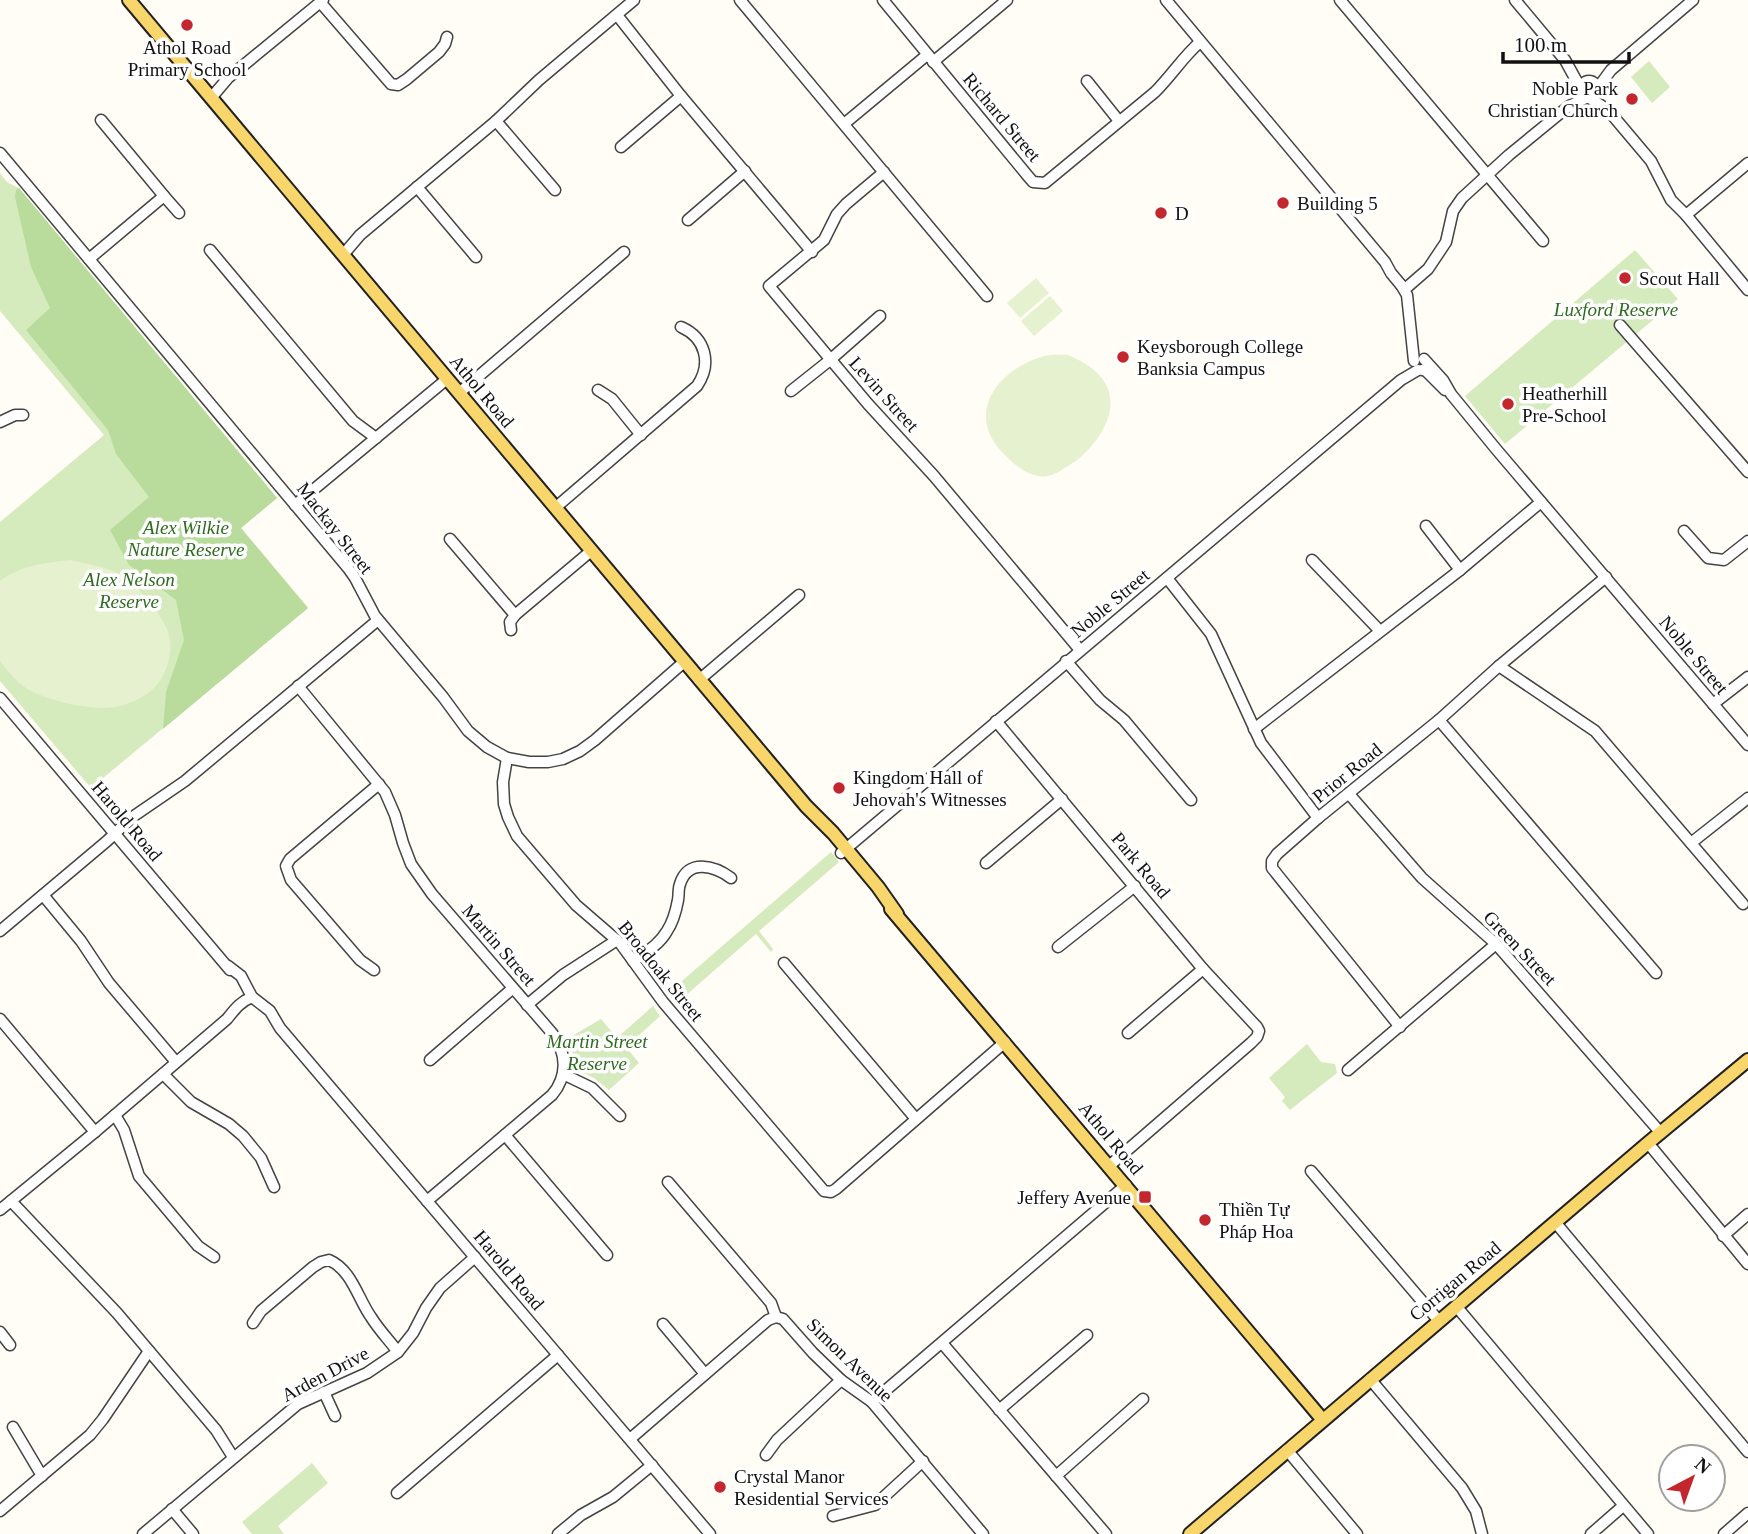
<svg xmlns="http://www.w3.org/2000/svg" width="1748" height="1534" viewBox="0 0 1748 1534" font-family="Georgia,serif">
<rect width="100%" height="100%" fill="#fffdf5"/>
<g fill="#d5ebbd">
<polygon points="1649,61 1670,87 1652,103 1631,77"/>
<polygon points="0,173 7,182 19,188 277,498 241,528 308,608 91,788 0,681 0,522 104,435 0,311"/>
<polygon points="1635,250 1678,299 1505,444 1465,396"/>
<polygon points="831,852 839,862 759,931 773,949 771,952 756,934 677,1003 668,993"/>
<polygon points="653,1006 660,1016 626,1047 639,1063 609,1090 594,1078 574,1068 572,1052 567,1039 601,1019 617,1038"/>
<polygon points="1307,1044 1321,1062 1335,1064 1337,1073 1290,1110 1282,1101 1285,1097 1269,1078"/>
<polygon points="312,1463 328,1483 278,1526 284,1534 252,1534 242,1522"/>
</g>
<polygon fill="#b9dc9c" points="19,188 277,498 241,528 308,608 163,729 166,692 184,640 176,600 129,565 110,530 149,497 116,454 108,430 26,330 50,308 31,267 15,197 16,190"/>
<g fill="#e6f2cf">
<polygon points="1036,278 1049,293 1020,318 1007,303"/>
<polygon points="1050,296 1063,311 1034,336 1021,321"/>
<path d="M1068,355C1105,370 1123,396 1101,433C1094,444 1086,453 1076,461C1067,466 1058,474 1048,476C1030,479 1013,464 1002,452C965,413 998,370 1041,357C1049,354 1059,355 1068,355Z"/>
<path d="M71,560C86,564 103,566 117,573C136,584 158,609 167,629C175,648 168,675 153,689C144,698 127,705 115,707C92,711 40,700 22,685C14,679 6,669 0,661V581C21,565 45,563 71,560Z"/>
</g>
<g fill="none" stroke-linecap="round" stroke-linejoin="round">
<g stroke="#444" stroke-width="13">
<g id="minor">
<polyline points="740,0 987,296"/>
<path d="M883,0L1027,175L1033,182L1045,183L1155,92C1171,76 1183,57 1200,42"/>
<polyline points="1166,0 1385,262 1391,273 1401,285"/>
<polyline points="1340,0 1543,241"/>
<polyline points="1515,0 1565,60 1581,89"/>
<polyline points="320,2 391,84 398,85 407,79 439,52 445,44 447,37"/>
<polyline points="617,15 681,96 812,252"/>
<polyline points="933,62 1007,0"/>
<polyline points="1087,81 1119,121"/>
<circle cx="1589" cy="89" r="8"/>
<polyline points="1597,89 1611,70 1693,0"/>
<polyline points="1588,97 1608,110 1651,161 1671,200 1686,215 1748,290"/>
<polyline points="211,98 228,78 323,0"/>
<polyline points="496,121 555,190"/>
<polyline points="844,124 927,55"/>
<polyline points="621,147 681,96"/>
<polyline points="0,153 348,568 355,578 375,616 443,697 468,731 487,747 507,758 529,762 548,762 563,759 580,751 595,740 684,662"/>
<polyline points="884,172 846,204 837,214 824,240 769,286 868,404 934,476 1080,650"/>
<polyline points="417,187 476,257"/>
<polyline points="164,196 179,213"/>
<polyline points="1686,215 1748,163"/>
<polyline points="688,220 745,171"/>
<polyline points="210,250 353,421 376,438"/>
<polyline points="343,255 360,235 496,121 539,80 634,0"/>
<polyline points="89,259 164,196 101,120"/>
<polyline points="1401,285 1407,295 1414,361"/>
<polyline points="1405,289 1428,269 1446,242 1453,211 1462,198 1509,155 1569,106 1588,97"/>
<polyline points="1620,325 1748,472"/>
<polyline points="1424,359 1443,380 1451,394 1496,449 1748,745"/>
<polyline points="1422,370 1426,371 1445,390"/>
<polyline points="598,390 612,399 641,435"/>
<polyline points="791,391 830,360 880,316"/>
<polyline points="459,393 624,252"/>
<polyline points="0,422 15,415 23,415"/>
<polyline points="295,505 447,379"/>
<path d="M555,508L697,386C712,364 706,338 681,327"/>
<polyline points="1426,526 1460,570"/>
<polyline points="1684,531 1708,558 1724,560 1748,541"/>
<polyline points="450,539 515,615 591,551"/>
<polyline points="1312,560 1380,631"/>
<polyline points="1167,578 1211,634 1261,743 1318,818"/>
<polyline points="511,630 510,622 515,615"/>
<polyline points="1066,661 1100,700 1124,720 1191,800"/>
<polyline points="1499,666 1595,731 1743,904"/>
<polyline points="699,680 799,595"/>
<path d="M298,686L385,792L395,815L403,843L411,864L432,894L552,1033C567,1053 568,1076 552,1095L427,1201"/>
<polyline points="0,698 230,970"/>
<polyline points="1713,704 1748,677"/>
<polyline points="1439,720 1656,973"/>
<polyline points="996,721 1203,969 1257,1027 1259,1031 1257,1037 1251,1043 1109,1166"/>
<polyline points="1254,729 1460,570 1541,502"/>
<polyline points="507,758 503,782 504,804 508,817 517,836 576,905 620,943 663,1002 824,1191 831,1192 836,1189 1005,1042"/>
<polyline points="1349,794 1422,878 1496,944 1660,1132"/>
<polyline points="1691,843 1748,798"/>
<polyline points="841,853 1401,380 1418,370"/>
<polyline points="986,863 1062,799"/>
<polyline points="43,895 81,941 109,983 176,1062"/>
<polyline points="0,931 107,841 131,818 185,781 378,620"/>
<polyline points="1058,947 1135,886"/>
<path d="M633,961C646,952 659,945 667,931C673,922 676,911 678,900C679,895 678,889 680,884C688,858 715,866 731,878"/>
<polyline points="784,963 916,1119"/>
<polyline points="228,966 241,976 252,997 270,1011 280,1028 710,1534"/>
<polyline points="374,970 360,960 291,880 286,866 290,859 379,784"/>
<polyline points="527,1005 563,975 617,940"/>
<polyline points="0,1019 95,1132"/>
<polyline points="1400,1027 1272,868 1272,861 1277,854 1318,818 1439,720 1499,666 1606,577"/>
<polyline points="1128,1033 1203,969"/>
<polyline points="430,1060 512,989"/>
<polyline points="1348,1070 1496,944"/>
<polyline points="163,1074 191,1102 229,1124 243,1136 261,1158 274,1187"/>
<polyline points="563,1074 592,1088 620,1116"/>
<polyline points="115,1115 124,1130 139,1176 198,1246 214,1257"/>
<polyline points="505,1135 607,1255"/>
<polyline points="1648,1143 1748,1264"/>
<polyline points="1311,1171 1439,1321"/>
<polyline points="668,1182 771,1303 776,1317 783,1319 813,1353 841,1380 872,1402 983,1534"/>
<polyline points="11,1201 117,1313 216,1430 233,1457"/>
<path d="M0,1210L95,1132L227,1019C235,1009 240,1002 252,997"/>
<polyline points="1555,1222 1748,1452"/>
<polyline points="1723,1236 1748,1214"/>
<polyline points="1456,1306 1648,1534"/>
<path d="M253,1323L261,1311L313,1267L321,1262L329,1260C352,1270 358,1299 371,1317C379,1330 389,1340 398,1352"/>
<polyline points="663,1324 705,1374"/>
<polyline points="0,1332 10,1345"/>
<polyline points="942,1343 1106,1534"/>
<polyline points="1370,1379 1462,1488 1476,1511 1482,1534"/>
<polyline points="324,1392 335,1416"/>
<polyline points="872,1402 1126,1185"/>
<polyline points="999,1410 1087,1335"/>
<polyline points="13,1427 42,1476"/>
<polyline points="630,1439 768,1320 776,1317"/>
<polyline points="1287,1450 1357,1534"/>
<polyline points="766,1455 777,1440 841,1380"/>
<polyline points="1056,1476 1143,1399"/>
<polyline points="397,1493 558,1355"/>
<polyline points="172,1509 193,1534"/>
<polyline points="0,1511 90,1435 103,1419 149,1351"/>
<polyline points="833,1516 875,1505 923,1461"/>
<polyline points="143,1534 298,1404 367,1373 398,1352 413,1333 426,1308 440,1288 475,1257"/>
<polyline points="558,1534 581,1515 613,1497 652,1465"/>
<polyline points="1591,1534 1623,1506"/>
<polyline points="1724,1534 1748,1513"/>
</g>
</g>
<g stroke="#222" stroke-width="16">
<g id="major">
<polyline points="129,0 769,762 806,806 833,833 878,887 897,914"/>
<polyline points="891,909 1322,1419"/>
<polyline points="1190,1534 1648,1143 1748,1060"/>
</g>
</g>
<use href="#minor" stroke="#fff" stroke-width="10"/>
<use href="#major" stroke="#f9d66b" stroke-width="12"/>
</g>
<g fill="#c4262e" stroke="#fff" stroke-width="2.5">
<circle cx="187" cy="25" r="7"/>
<circle cx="1632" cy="99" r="7"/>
<circle cx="1283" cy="203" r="7"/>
<circle cx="1161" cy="213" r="7"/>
<circle cx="1625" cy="278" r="7"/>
<circle cx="1123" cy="357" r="7"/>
<circle cx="1508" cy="404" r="7"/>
<circle cx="839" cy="788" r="7"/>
<rect x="1138" y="1190" width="14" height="14" rx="3.5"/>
<circle cx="1205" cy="1220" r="7"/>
<circle cx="720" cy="1487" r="7"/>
</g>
<g text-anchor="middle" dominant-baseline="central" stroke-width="7" stroke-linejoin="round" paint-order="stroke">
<g font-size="19" fill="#111" stroke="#fff" text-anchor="start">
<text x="187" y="47" text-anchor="middle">Athol Road<tspan x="187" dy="22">Primary School</tspan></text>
<text x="1618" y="88" text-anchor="end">Noble Park<tspan x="1618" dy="22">Christian Church</tspan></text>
<text x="1297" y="203">Building 5</text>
<text x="1175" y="213">D</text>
<text x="1639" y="278">Scout Hall</text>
<text x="1137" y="346">Keysborough College<tspan x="1137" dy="22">Banksia Campus</tspan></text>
<text x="1522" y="393">Heatherhill<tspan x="1522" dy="22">Pre-School</tspan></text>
<text x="853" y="777">Kingdom Hall of<tspan x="853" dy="22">Jehovah's Witnesses</tspan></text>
<text x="1131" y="1197" text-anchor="end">Jeffery Avenue</text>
<text x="1219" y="1209">Thiền Tự<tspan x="1219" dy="22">Pháp Hoa</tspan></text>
<text x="734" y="1476">Crystal Manor<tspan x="734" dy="22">Residential Services</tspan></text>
</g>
<g font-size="19" fill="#111" stroke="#fff">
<text transform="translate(1002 117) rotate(50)">Richard Street</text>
<text transform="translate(482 391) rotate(50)">Athol Road</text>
<text transform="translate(884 394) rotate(48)">Levin Street</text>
<text transform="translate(335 528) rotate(52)">Mackay Street</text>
<text transform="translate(1110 603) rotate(-40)">Noble Street</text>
<text transform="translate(1694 655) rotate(50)">Noble Street</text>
<text transform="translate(1347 773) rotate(-39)">Prior Road</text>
<text transform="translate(127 821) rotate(50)">Harold Road</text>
<text transform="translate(1141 865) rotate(50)">Park Road</text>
<text transform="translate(499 945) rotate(49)">Martin Street</text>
<text transform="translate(1520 948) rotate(46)">Green Street</text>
<text transform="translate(661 971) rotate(51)">Broadoak Street</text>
<text transform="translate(1111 1138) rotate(50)">Athol Road</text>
<text transform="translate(509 1270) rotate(50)">Harold Road</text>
<text transform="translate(1455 1281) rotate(-40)">Corrigan Road</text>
<text transform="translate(850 1360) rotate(44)">Simon Avenue</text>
<text transform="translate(325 1374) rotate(-28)">Arden Drive</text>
</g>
<g font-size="19" font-style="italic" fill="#2f6b1f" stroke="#fff">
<text x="1616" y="309">Luxford Reserve</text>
<text x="186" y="527">Alex Wilkie<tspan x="186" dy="22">Nature Reserve</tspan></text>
<text x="129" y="579">Alex Nelson<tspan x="129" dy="22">Reserve</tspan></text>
<text x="597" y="1041">Martin Street<tspan x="597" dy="22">Reserve</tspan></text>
</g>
</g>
<g transform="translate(1692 1478) rotate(41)"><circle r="33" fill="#ffffff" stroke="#a0a0a0" stroke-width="2"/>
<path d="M0-5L12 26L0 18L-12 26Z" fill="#c4262e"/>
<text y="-10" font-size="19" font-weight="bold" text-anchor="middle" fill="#111111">N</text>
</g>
<path d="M1503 52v10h126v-10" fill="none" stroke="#111111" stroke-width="3.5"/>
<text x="1514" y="52" font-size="21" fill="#111111" stroke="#ffffff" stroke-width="5" paint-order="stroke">100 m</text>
</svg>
